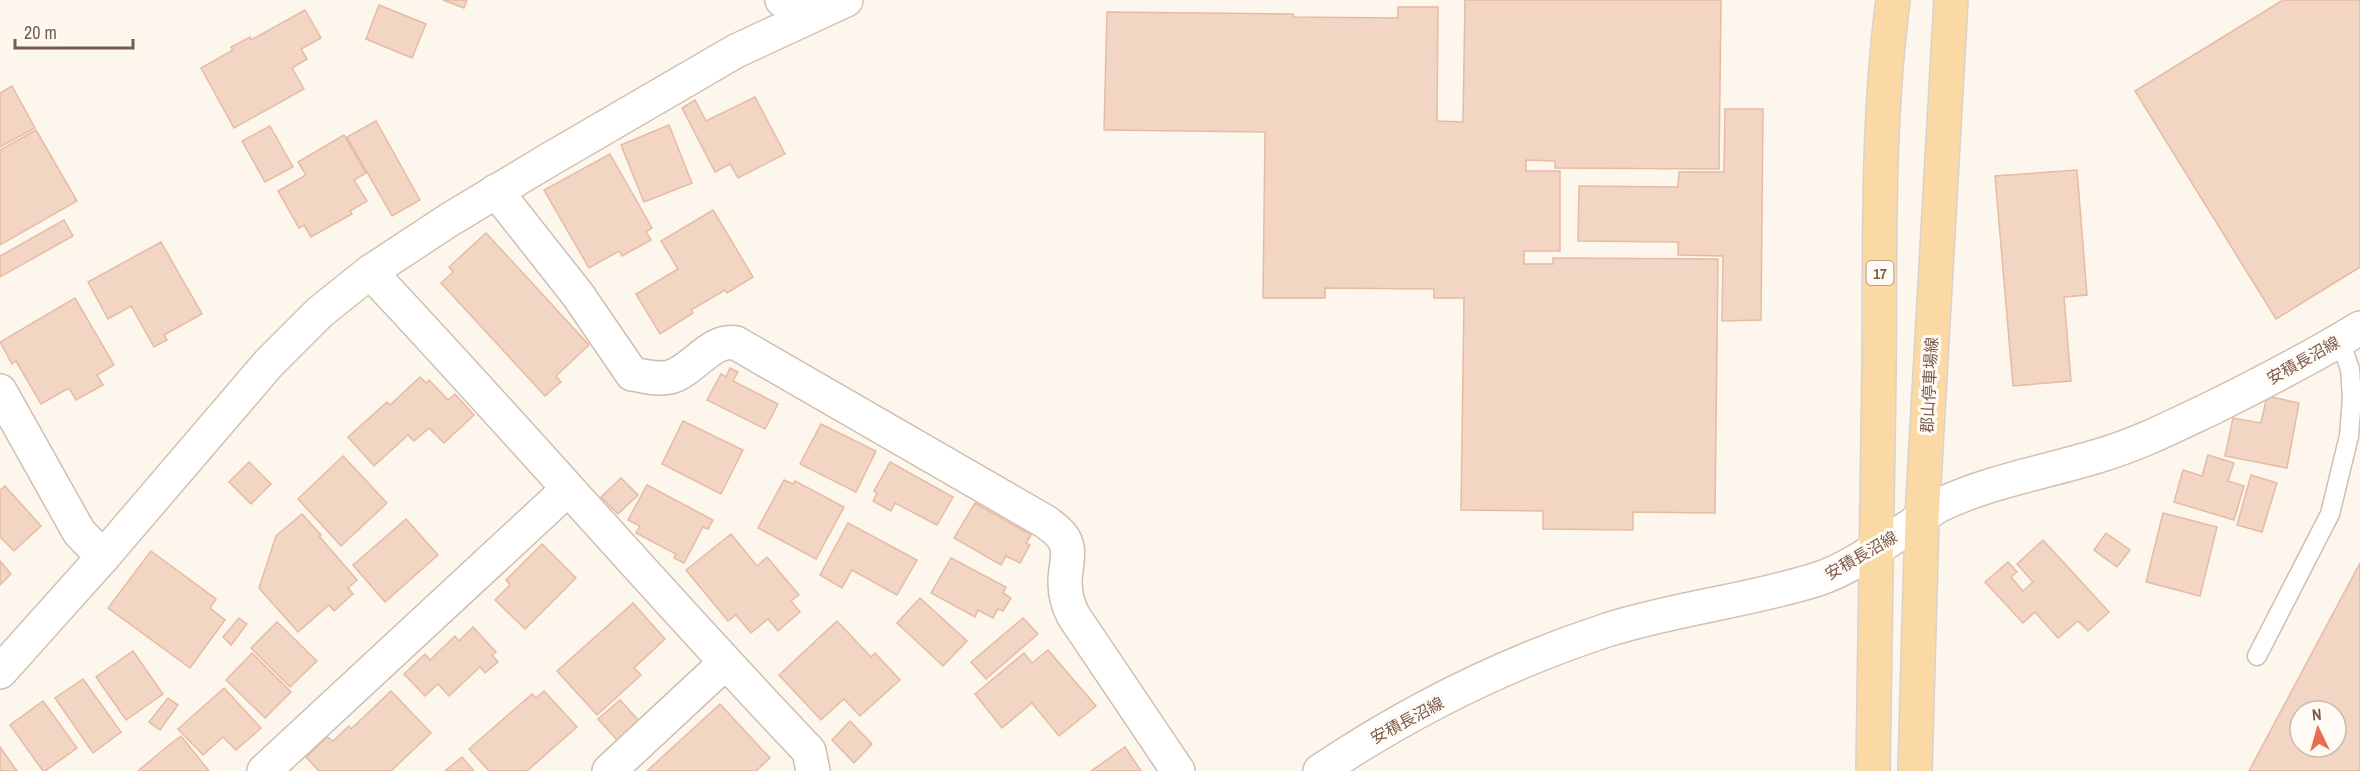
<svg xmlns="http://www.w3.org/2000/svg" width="2360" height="771" viewBox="0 0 2360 771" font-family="'Archivo Narrow','Noto Sans JP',sans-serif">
<rect width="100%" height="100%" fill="#fdf6ec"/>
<g fill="#f3d5c3" stroke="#e6bba3" stroke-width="1.5" fill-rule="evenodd">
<polygon points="443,0 467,0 464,8"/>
<polygon points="1465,0 1721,0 1719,169 1555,168 1555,161 1526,160 1526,171 1560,171 1560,251 1524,251 1524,264 1553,264 1553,258 1718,259 1715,513 1633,512 1633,530 1543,529 1543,511 1461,510 1464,298 1434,298 1434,289 1325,288 1325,298 1263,298 1265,132 1104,130 1107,12 1293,14 1294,17 1398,18 1398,7 1438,7 1437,121 1463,122"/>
<polygon points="2283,0 2360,0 2360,267 2276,319 2135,91"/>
<polygon points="379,5 426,24 412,58 366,39"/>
<polygon points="305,10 321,38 301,49 307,59 292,68 304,89 234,128 201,68 233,50 231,47 250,37 251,40"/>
<polygon points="12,86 35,128 0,147 0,93"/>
<polygon points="755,97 785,154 738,178 730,164 715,172 682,108 695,100 706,121"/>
<polygon points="1725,109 1763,109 1761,320 1722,321 1723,256 1678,255 1678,242 1578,241 1579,186 1678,187 1679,172 1724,172"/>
<polygon points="376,121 420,200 392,216 347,137"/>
<polygon points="669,125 692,183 644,202 621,145"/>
<polygon points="270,126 293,167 265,182 242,141"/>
<polygon points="36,130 77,201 0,245 0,150"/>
<polygon points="344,135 366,173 354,180 367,201 350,211 352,214 311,237 304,225 299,228 278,191 306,175 298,162"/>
<polygon points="610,154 652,228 646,232 651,240 622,256 619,251 589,268 544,190"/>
<polygon points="2077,170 2087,295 2064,297 2071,381 2013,386 1995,176"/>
<polygon points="713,210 753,277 727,293 725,290 691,310 693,313 660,334 636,294 678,269 661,241"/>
<polygon points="64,220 73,236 0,277 0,256"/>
<polygon points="486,233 589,345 556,376 561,382 545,396 441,283 453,272 449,267"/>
<polygon points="161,242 202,314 164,335 167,340 154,347 131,306 108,319 88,282"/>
<polygon points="75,298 114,365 97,375 103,385 76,400 69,388 41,404 16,361 12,364 0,342"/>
<polygon points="730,368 738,372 733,381 778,404 765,429 707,400 721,374 726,377"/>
<polygon points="420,377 426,383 429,380 448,400 455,394 474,415 444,443 429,428 414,441 408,435 374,466 348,437 387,402 390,405"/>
<polygon points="2267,396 2299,403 2287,468 2225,456 2233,418 2261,423"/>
<polygon points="683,421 743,450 721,494 662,464"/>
<polygon points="821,424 876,451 856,492 800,464"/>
<polygon points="2208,455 2234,463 2228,481 2244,486 2234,520 2174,502 2183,470 2202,476"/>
<polygon points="343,456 387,503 341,546 298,499"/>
<polygon points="249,462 271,484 251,504 229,482"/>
<polygon points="890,462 953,497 937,525 895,503 891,511 873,501 877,493 874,491"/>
<polygon points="2251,475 2277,483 2262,532 2237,525"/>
<polygon points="621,478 638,495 618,514 601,497"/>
<polygon points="784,480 793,484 795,481 844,507 816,559 758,528"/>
<polygon points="647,485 713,520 708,529 703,527 684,563 674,558 676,554 636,533 640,526 628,520"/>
<polygon points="5,486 41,526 14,551 0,537 0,490"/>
<polygon points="975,503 1031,535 1026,543 1030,545 1020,563 1006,556 1001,565 954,538"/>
<polygon points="2163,513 2217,527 2200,596 2146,582"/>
<polygon points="302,514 321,535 319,536 357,580 348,588 353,594 334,611 329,605 298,632 259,588 276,536"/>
<polygon points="406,519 438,555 385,602 353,565"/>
<polygon points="848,523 917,560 897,595 852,570 842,588 820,575"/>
<polygon points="2106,533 2130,550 2117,567 2094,550"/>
<polygon points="731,534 757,566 767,557 799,595 791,601 800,612 778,631 768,619 751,633 736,615 728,621 686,570"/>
<polygon points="2043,540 2109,612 2088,631 2078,621 2058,638 2035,612 2023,623 1985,582 2008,562 2017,572 2011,577 2023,591 2033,582 2017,564"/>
<polygon points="542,544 576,578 525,629 495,600 510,585 506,580"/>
<polygon points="151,551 216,599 210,608 225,620 190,668 108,608"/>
<polygon points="951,558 1006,587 1003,593 1011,598 1003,611 998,609 993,618 978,610 975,617 931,593"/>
<polygon points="0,561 11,574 0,585"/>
<path d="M2360,563V771H2249ZM2300,711H2336V747H2300Z"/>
<polygon points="920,598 967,641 943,666 897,623"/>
<polygon points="633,603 665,639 634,668 641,675 597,715 557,671"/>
<polygon points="239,618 247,624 231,645 223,637"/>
<polygon points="1023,618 1038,634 986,679 971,662"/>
<polygon points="837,621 871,657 875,653 900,680 860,716 844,699 821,720 779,675"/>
<polygon points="277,622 317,661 290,687 251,648"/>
<polygon points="473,627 496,652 492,655 498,662 485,673 480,667 449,696 438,684 425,696 404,674 425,654 430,660 455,636 459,641"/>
<polygon points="1048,650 1096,706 1059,736 1032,703 1002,728 975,694 1024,653 1032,663"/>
<polygon points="133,651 163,694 126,720 96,677"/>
<polygon points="252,653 291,692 265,718 226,680"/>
<polygon points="83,679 121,732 93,753 55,698"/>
<polygon points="224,688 261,728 236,750 223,737 203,755 178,729"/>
<polygon points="391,691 431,733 391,771 319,771 306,757 327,737 333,741 349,726 351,729"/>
<polygon points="544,691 577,727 527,771 489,771 469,749 532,694 536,698"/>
<polygon points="168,698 178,705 160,730 149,722"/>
<polygon points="620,700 639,721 617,740 598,719"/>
<polygon points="43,701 77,748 45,771 43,771 10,725"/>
<polygon points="720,704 770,758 756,771 647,771"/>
<polygon points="850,721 872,744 854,763 832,740"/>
<polygon points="181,736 209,771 138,771 169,745"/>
<polygon points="0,747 17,771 0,771"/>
<polygon points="1125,747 1141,771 1091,771"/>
<polygon points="462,757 474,771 445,771"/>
</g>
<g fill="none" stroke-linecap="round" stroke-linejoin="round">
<g stroke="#d1beb0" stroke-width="21">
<polyline id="lane" points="2257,656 2330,514 2349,436 2352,398 2350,369 2340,341"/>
</g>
<g stroke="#d1beb0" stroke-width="36">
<g id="street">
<polyline points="782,0 794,3 813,14"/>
<path d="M496,191L578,295L632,374C645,376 657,380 670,377C693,371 711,338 736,343L1046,522C1051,526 1057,530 1061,535C1073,548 1065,566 1065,582C1065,594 1068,605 1073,615L1178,771"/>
<path d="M370,272C519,430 659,594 809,751L813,771"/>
<polyline points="0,391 79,532 103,557"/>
<polyline points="264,771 567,490"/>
<polyline points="609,771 725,663"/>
</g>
</g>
<g stroke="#d6c0b0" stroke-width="36">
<g id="secondary">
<polyline points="0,672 103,557 269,363 320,312 370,272 449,220 547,161 736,51 846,0"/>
<path d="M1320,771C1408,712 1506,663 1607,630C1676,608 1749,601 1818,579C1849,569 1885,543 1912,525C1921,518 1930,510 1940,505C1990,481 2046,472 2098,456C2139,444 2176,425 2214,407C2264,382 2313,357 2360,328"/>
</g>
</g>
<g stroke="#dad1cd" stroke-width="36">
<g id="primary">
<path d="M1873,771C1876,638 1878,505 1879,372C1880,248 1877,123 1893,0"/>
<polyline points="1915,771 1922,518 1951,0"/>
</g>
</g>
<use href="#lane" stroke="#fff" stroke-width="18"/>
<use href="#street" stroke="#fff" stroke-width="33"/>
<use href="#secondary" stroke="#fff" stroke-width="33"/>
<use href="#primary" stroke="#fbd9a5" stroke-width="33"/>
</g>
<g text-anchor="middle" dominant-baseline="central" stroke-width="6" stroke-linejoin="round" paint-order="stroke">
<rect fill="#fffaf3" stroke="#a28b7f" stroke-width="1.5" x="1866.5" y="261" width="27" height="24" rx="4.5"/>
<g font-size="15" font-weight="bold" fill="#7a5c4d">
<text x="1880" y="273">17</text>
</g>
<g font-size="16" fill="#7a5c4d" stroke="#fffaf3">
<text transform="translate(2303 360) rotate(-29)">安積長沼線</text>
<text transform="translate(1929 385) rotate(-87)">郡山停車場線</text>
<text transform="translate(1861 555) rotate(-30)">安積長沼線</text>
<text transform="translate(1407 720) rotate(-28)">安積長沼線</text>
</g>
</g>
<g transform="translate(2318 729) rotate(355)"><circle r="28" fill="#fffaf3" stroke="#cabbb1" stroke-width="1.5"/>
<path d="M0-4.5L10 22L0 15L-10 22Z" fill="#e76f51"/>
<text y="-9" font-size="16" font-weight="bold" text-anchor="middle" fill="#7a5c4d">N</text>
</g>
<path d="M15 39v9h118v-9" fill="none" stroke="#7a5c4d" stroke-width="3"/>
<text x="24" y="39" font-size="18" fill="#7a5c4d" stroke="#fffaf3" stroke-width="4.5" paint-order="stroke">20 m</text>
</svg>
